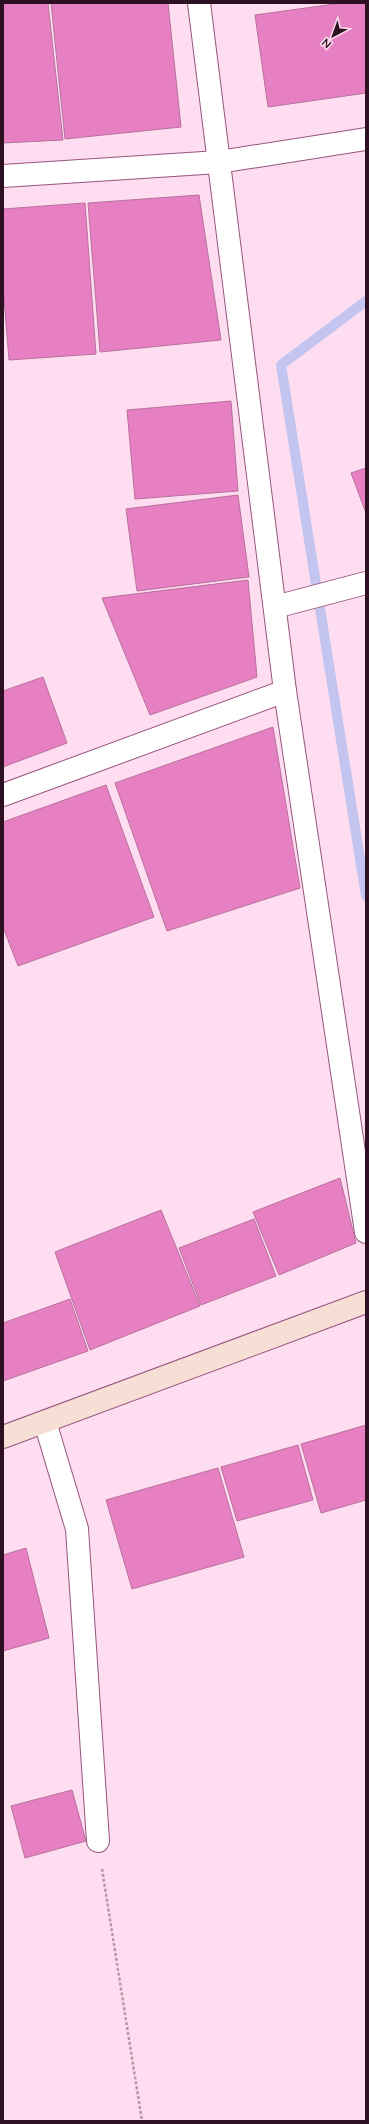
<svg xmlns="http://www.w3.org/2000/svg" width="369" height="2124" viewBox="0 0 369 2124" font-family="Mulish,sans-serif">
<rect width="100%" height="100%" fill="#fdddef"/>
<g fill="none" stroke-linecap="round" stroke-linejoin="round">
<polyline stroke="#c3c5f0" stroke-width="10" points="366,301 281,365 366,896"/>
</g>
<g fill="#e780c2" stroke="#b8719d">
<polygon points="3,3 48,3 63,140 3,143"/>
<polygon points="51,3 168,3 181,127 65,139"/>
<polygon points="342,3 366,3 366,93 268,107 255,15"/>
<polygon points="199,195 221,340 100,352 88,203"/>
<polygon points="85,203 96,354 9,360 3,285 3,209"/>
<polygon points="231,401 238,491 135,499 127,410"/>
<polygon points="366,468 366,513 351,473"/>
<polygon points="238,495 249,577 137,591 126,509"/>
<polygon points="248,580 257,677 150,715 102,598"/>
<polygon points="43,677 67,743 3,767 3,691"/>
<polygon points="273,727 300,888 167,931 115,783"/>
<polygon points="106,785 154,917 18,966 3,927 3,822"/>
<polygon points="340,1178 356,1243 279,1275 253,1212"/>
<polygon points="161,1210 200,1306 90,1350 55,1252"/>
<polygon points="254,1219 276,1276 201,1305 179,1248"/>
<polygon points="70,1299 88,1351 3,1381 3,1323"/>
<polygon points="366,1425 366,1500 321,1513 301,1444"/>
<polygon points="298,1445 313,1500 237,1521 221,1467"/>
<polygon points="218,1468 244,1557 132,1589 106,1500"/>
<polygon points="26,1548 49,1638 3,1651 3,1555"/>
<polygon points="72,1790 86,1841 25,1858 11,1806"/>
</g>
<g fill="none" stroke-linecap="round" stroke-linejoin="round">
<g stroke="#98547f" stroke-width="24">
<g id="street">
<polyline points="199,3 285,691 366,1232"/>
<polyline points="3,176 219,162 366,139"/>
<polyline points="275,607 366,583"/>
<polyline points="3,795 285,691"/>
<polyline points="45,1422 77,1529 98,1841"/>
</g>
</g>
<g stroke="#98547f" stroke-width="24">
<polyline id="secondary" points="3,1437 366,1302"/>
</g>
<polyline stroke="#b597a9" stroke-width="2.5" stroke-dasharray="3 2" stroke-linecap="butt" points="102,1869 142,2121"/>
<use href="#street" stroke="#fff" stroke-width="22"/>
<use href="#secondary" stroke="#f7dfd5" stroke-width="22"/>
</g>
<rect width="369" height="2124" fill="none" stroke="#2d1123" stroke-width="8"/>
<g transform="translate(333 36) rotate(221)" stroke="#fdddef" stroke-width="3" paint-order="stroke">
<path d="M0-3L7 15L0 10L-7 15Z" fill="#2d1123"/>
<text y="-6" font-size="11" font-weight="bold" text-anchor="middle" fill="#2d1123">N</text>
</g>
</svg>
